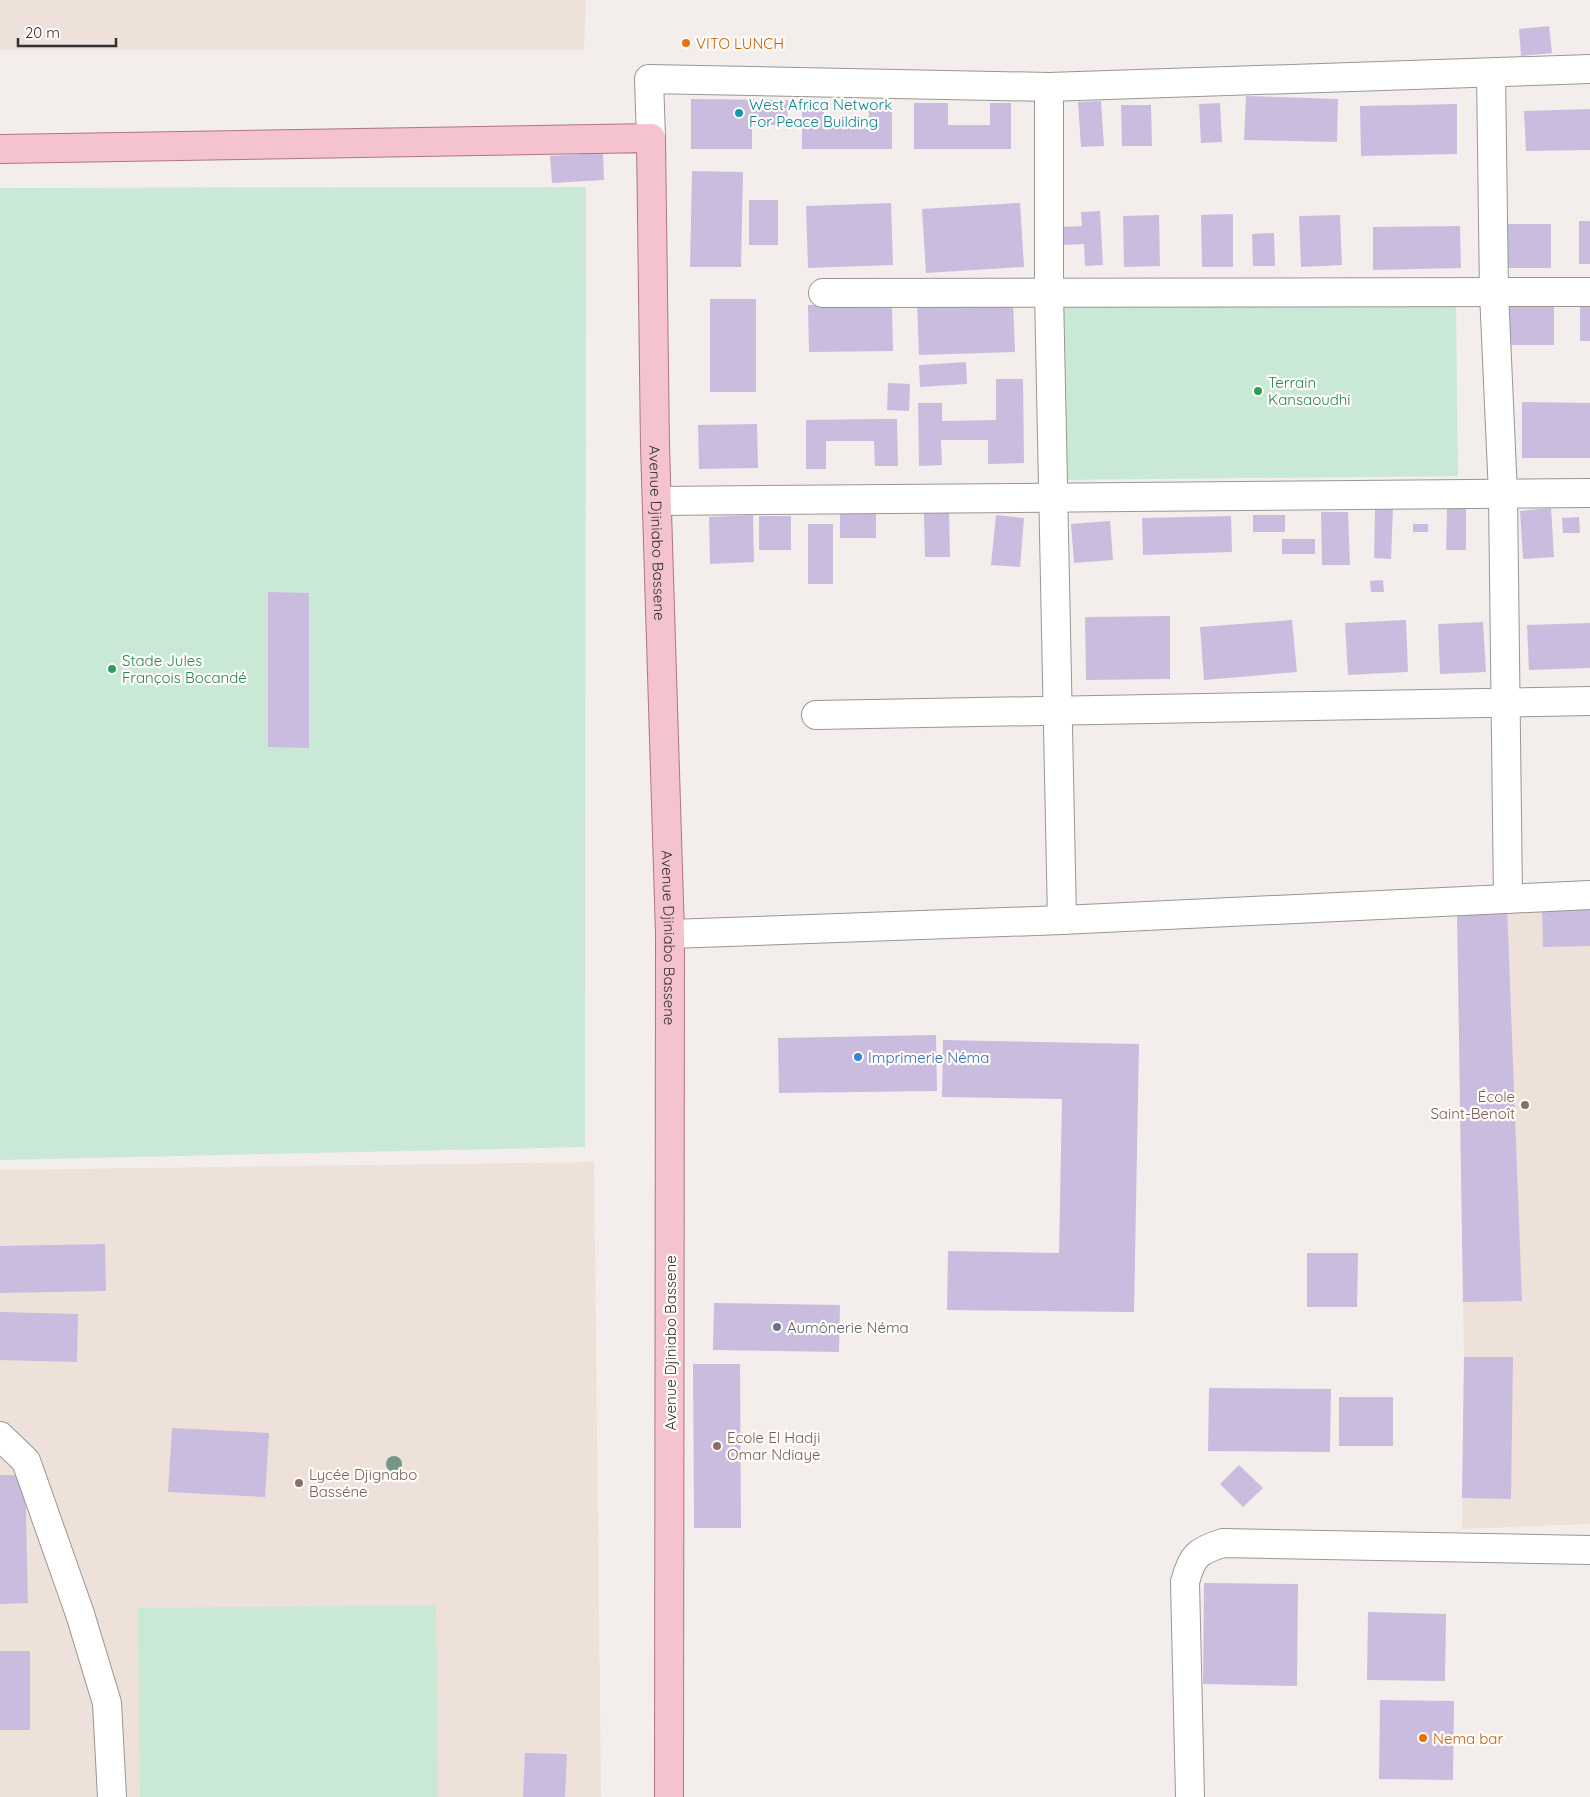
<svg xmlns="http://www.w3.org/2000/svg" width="1590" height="1797" viewBox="0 0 1590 1797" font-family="Quicksand,sans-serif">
<rect width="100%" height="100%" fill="#f3eeec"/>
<g fill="#ede1da">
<polygon points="0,0 586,0 584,50 0,50"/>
<polygon points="1590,900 1590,1524 1462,1529 1464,1357 1457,908"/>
<polygon points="594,1162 601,1797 0,1797 0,1170"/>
</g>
<g fill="#c9e8d6">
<polygon points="586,187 585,1147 0,1160 0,188"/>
<polygon points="1456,303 1458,476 1059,480 1057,307"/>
<polygon points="436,1605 438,1797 140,1797 138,1608"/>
</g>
<g fill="#cabcdf">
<polygon points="1549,26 1552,53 1521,56 1519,29"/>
<polygon points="1246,96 1338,99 1337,142 1244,140"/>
<polygon points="691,99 788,100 787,125 752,125 752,149 691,149"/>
<polygon points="1101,101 1104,146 1081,147 1078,102"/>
<polygon points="914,103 948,103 948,125 990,125 990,103 1011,103 1011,149 914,149"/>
<polygon points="1220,103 1222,142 1201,143 1199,104"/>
<polygon points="1457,104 1457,154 1361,156 1360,106"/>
<polygon points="802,105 824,105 824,127 869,127 869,106 892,106 892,149 802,149"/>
<polygon points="1121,105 1151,105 1152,146 1122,146"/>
<polygon points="1590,109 1590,150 1526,151 1524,111"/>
<polygon points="603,153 604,180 552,183 550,156"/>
<polygon points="692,171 743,172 741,267 690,267"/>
<rect x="749" y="200" width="29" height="45"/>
<polygon points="891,203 893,265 808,268 806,206"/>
<polygon points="1020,203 1024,267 926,273 922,209"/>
<polygon points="1100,211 1103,265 1085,266 1084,244 1063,245 1062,227 1082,226 1081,212"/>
<polygon points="1233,214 1233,267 1202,267 1201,215"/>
<polygon points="1159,215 1160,266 1124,267 1123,216"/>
<polygon points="1340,215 1342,265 1301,267 1299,216"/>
<rect x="1579" y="221" width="11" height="43"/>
<rect x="1505" y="224" width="46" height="44"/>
<polygon points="1460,226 1461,268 1373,270 1373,227"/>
<polygon points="1274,233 1275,266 1253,266 1252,234"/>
<rect x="710" y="299" width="46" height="93"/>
<polygon points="1013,300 1015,352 919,355 917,303"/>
<rect x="1509" y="300" width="45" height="45"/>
<rect x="1580" y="302" width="10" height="39"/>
<polygon points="892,304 893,351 809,352 808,305"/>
<polygon points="966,362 967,384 920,387 919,365"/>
<polygon points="996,379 1023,379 1024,463 988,464 988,440 941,440 942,465 919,466 918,403 942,403 942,421 996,420"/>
<polygon points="888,383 910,384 909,411 887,410"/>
<polygon points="1522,402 1590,403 1590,458 1522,458"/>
<polygon points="875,419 897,419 898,466 875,466 874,441 826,441 826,469 806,469 806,420"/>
<polygon points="757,424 758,468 699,469 698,425"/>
<rect x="840" y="507" width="36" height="31"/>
<polygon points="1375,507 1393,508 1391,559 1374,558"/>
<polygon points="1551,508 1554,557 1523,559 1520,511"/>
<polygon points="1447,509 1466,509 1466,550 1446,550"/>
<polygon points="949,512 950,557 925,557 924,513"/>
<polygon points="1321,512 1348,512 1350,565 1322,565"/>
<polygon points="753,515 754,562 710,564 709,517"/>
<polygon points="996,515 1024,518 1020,567 991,565"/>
<rect x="1253" y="515" width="32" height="17"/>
<rect x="759" y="516" width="32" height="34"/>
<polygon points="1231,516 1232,552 1143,555 1142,518"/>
<polygon points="1579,517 1580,533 1563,533 1562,518"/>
<polygon points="1110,521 1113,560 1074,563 1071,524"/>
<rect x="808" y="524" width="25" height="60"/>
<rect x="1413" y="524" width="15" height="8"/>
<rect x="1282" y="539" width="33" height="15"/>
<polygon points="1383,580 1384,592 1371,592 1370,581"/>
<polygon points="268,592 309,593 309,748 268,747"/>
<polygon points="1170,616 1170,679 1086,680 1085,617"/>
<polygon points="1292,620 1297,672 1204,680 1200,627"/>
<polygon points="1406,620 1408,672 1348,675 1345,623"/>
<polygon points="1483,622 1486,672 1440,674 1438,624"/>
<polygon points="1590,623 1590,668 1529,670 1527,625"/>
<polygon points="1590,900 1590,946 1543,947 1542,902"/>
<polygon points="1507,905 1522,1301 1463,1302 1457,908"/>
<polygon points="936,1035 937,1091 779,1093 778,1038"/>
<polygon points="943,1040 1139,1044 1134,1312 947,1310 948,1251 1059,1253 1062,1099 942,1097"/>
<polygon points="105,1244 106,1291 0,1293 0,1246"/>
<polygon points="1307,1253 1358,1253 1357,1307 1307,1307"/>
<polygon points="714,1303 840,1305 839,1352 713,1350"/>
<polygon points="0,1312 78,1314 77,1362 0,1360"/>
<polygon points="1464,1357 1513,1357 1511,1499 1462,1498"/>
<polygon points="693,1364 740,1364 741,1528 694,1528"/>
<polygon points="1209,1388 1331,1389 1330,1452 1208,1451"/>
<rect x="1339" y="1397" width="54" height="49"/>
<polygon points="172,1428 269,1433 265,1497 168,1492"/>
<polygon points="1239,1465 1263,1488 1243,1507 1220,1484"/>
<polygon points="0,1475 25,1475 28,1603 0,1604"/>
<polygon points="1204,1583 1298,1584 1297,1686 1203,1684"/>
<polygon points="1368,1612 1446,1614 1445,1681 1367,1680"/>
<rect x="0" y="1651" width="30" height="79"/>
<polygon points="1380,1700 1454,1701 1453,1780 1379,1779"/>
<polygon points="525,1753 567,1754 565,1797 523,1797"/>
</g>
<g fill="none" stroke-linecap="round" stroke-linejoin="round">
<g stroke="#9a9693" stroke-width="30">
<g id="minor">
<polyline points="1491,73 1494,292 1503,494 1508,899"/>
<polyline points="1049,87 1049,292 1062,920"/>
<polyline points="651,138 649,79 1049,87 1590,69"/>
<polyline points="823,293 1590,292"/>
<polyline points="658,501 1590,493"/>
<polyline points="816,715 1590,701"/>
<polyline points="670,934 1062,920 1590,895"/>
<polyline points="0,1436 26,1461 80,1614 107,1703 112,1797"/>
<path d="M1190,1797L1185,1582C1192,1556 1197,1551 1223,1543L1590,1550"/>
</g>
</g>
<g stroke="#ad7680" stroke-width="30">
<g id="major">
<path id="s1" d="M0,149L651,138L655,446L670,934L669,1797"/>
</g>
</g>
<use href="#minor" stroke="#fff" stroke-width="28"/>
<use href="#major" stroke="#f5c3cd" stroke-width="28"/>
</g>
<circle fill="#749887" cx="394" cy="1464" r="8"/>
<g fill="#e8710a" stroke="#fffcfa" stroke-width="2">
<circle cx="686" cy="43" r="5"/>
<circle cx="1423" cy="1738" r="5"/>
</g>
<circle fill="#0f9aa8" stroke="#fffcfa" stroke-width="2" cx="739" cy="113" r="5"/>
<g fill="#2e9e5b" stroke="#fffcfa" stroke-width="2">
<circle cx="1258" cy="391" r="5"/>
<circle cx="112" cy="669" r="5"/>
</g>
<circle fill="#3f7fe0" stroke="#fffcfa" stroke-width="2" cx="858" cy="1057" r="5"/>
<g fill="#8d6e63" stroke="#fffcfa" stroke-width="2">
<circle cx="1525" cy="1105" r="5"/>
<circle cx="717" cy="1446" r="5"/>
<circle cx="299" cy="1483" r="5"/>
</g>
<circle fill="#6b7280" stroke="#fffcfa" stroke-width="2" cx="777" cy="1327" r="5"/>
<g text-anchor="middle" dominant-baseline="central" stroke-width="4.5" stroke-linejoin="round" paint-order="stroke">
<g font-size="15" fill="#c56008" stroke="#fffcfa" text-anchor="start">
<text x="696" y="43">VITO LUNCH</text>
<text x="1433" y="1738">Nema bar</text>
</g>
<g font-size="15" fill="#0d838f" stroke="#fffcfa" text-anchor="start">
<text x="749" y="104">West Africa Network<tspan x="749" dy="17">For Peace Building</tspan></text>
</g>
<g font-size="15" fill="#27864d" stroke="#fffcfa" text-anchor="start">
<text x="1268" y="382">Terrain<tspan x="1268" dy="17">Kansaoudhi</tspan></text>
<text x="122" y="660">Stade Jules<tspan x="122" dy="17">François Bocandé</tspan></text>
</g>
<g font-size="15" fill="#32302f" stroke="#fffcfa">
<text stroke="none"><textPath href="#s1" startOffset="1046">Avenue Djiniabo Bassene</textPath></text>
<text stroke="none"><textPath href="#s1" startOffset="1451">Avenue Djiniabo Bassene</textPath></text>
<text transform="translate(670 1343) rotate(-90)">Avenue Djiniabo Bassene</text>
</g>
<g font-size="15" fill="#366cbe" stroke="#fffcfa" text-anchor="start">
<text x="868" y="1057">Imprimerie Néma</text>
</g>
<g font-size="15" fill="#785e54" stroke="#fffcfa" text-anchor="start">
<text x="1515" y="1096" text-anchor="end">École<tspan x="1515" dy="17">Saint-Benoît</tspan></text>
<text x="727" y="1437">Ecole El Hadji<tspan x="727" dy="17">Omar Ndiaye</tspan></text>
<text x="309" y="1474">Lycée Djignabo<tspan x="309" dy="17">Basséne</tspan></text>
</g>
<g font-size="15" fill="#5b616d" stroke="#fffcfa" text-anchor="start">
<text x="787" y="1327">Aumônerie Néma</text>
</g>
</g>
<path d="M18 38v8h98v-8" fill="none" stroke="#32302f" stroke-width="2.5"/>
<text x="25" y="38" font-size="15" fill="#32302f" stroke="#fffcfa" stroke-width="4" paint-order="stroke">20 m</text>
</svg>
